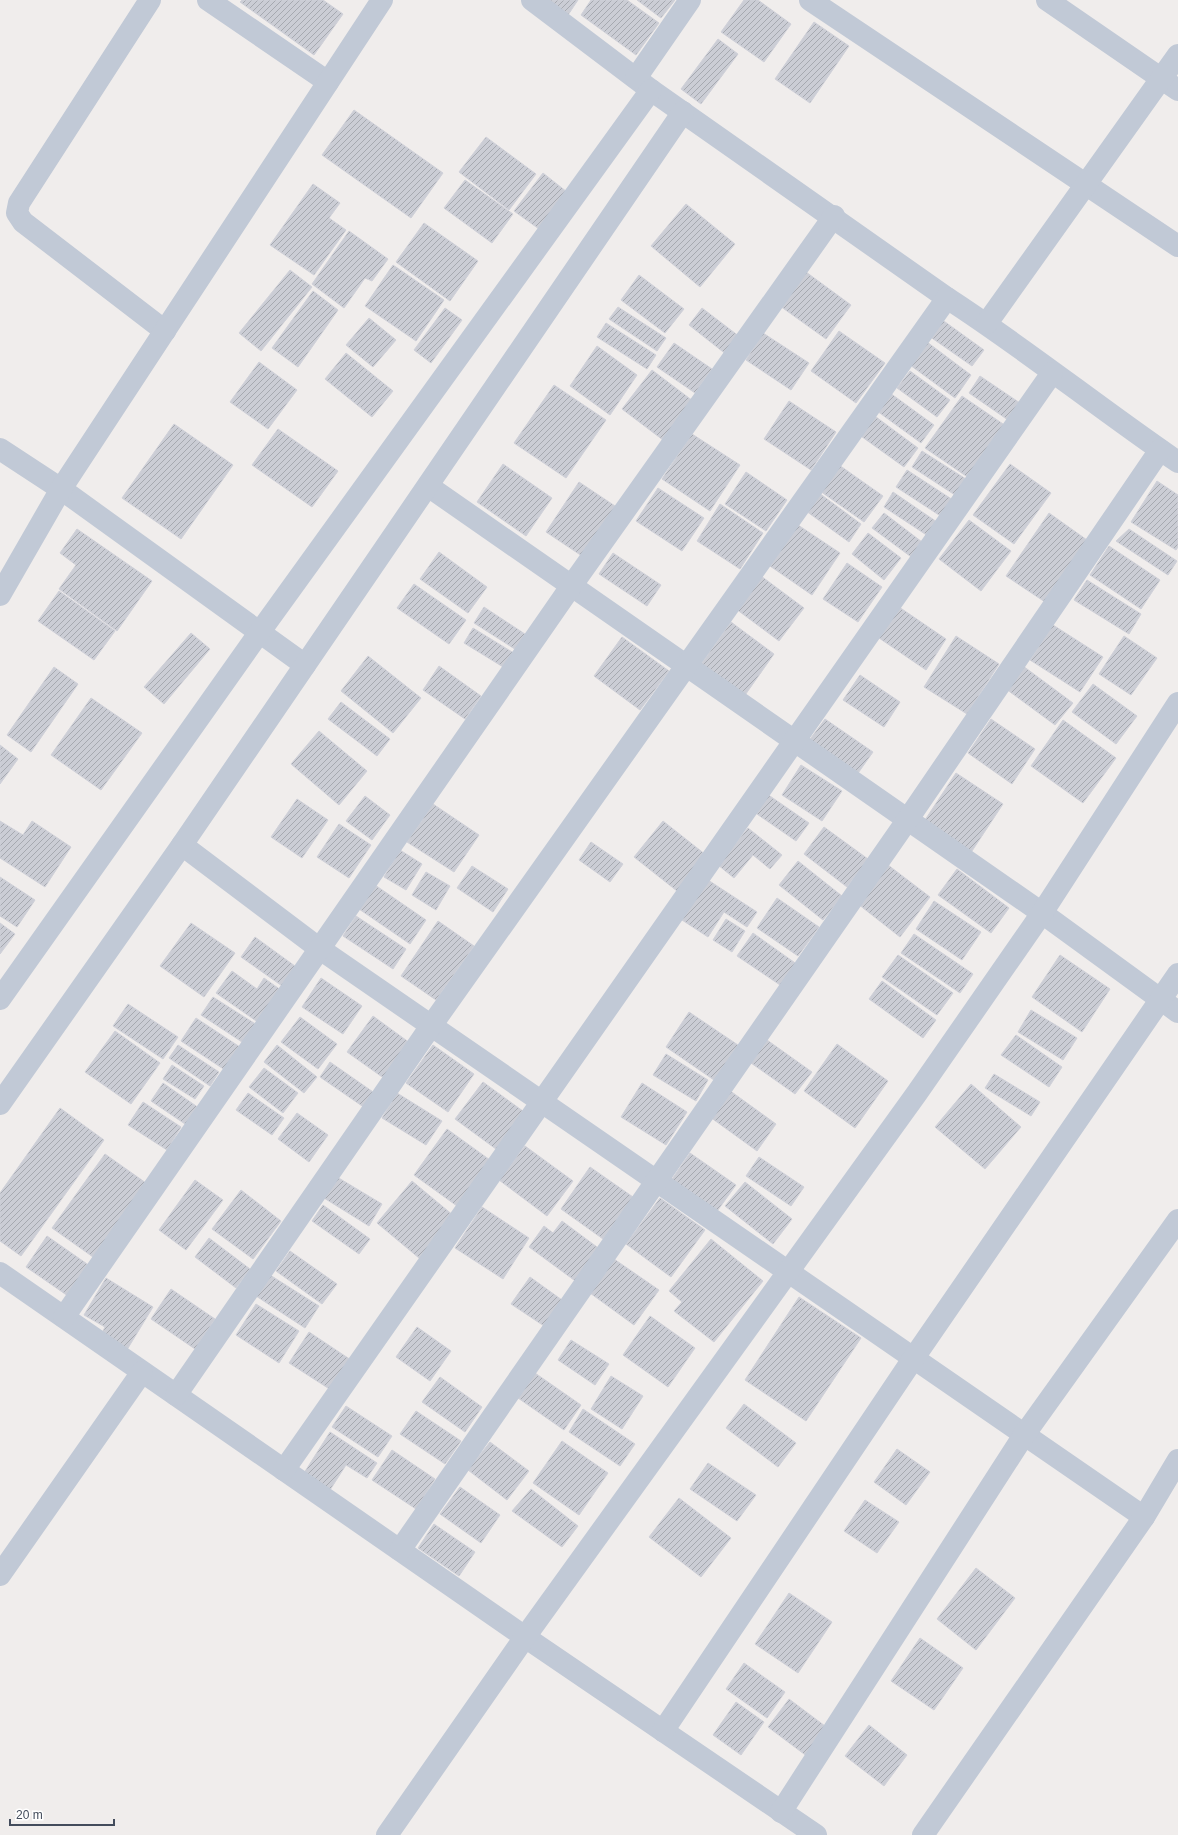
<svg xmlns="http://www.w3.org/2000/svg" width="1178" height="1835" viewBox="0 0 1178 1835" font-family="Helvetica,sans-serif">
<defs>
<pattern id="building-hatch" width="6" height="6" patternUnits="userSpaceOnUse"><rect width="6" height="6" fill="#cbcdd5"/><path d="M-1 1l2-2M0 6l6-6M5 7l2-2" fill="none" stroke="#a6a9b0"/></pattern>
</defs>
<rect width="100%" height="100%" fill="#f0edec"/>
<g fill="url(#building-hatch)" stroke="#d0d1d9">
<polygon points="242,0 323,0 343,14 314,55 240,2"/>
<polygon points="547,0 578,0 568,15"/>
<polygon points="591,0 627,0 659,23 636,55 581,15"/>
<polygon points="637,0 675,0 661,18"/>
<polygon points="744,0 758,0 791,24 764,62 721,32"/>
<polygon points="814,22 849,46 810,103 775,79"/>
<polygon points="718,39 738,54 701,104 681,89"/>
<polygon points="354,110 443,173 411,218 322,155"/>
<polygon points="486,137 536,174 509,210 459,172"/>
<polygon points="543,173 567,192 539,229 514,211"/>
<polygon points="465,180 513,214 492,243 444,208"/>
<polygon points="313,184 340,203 329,218 346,230 314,275 270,245"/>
<polygon points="686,204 735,244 700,287 651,246"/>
<polygon points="424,223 478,261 450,301 396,262"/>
<polygon points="349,231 388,259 372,281 365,278 344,308 312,284"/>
<polygon points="393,265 444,300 416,341 365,306"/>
<polygon points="290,270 312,287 261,351 239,333"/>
<polygon points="806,272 851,305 826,339 780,306"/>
<polygon points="639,275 684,309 665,333 621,300"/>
<polygon points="313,291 338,310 298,367 272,348"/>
<polygon points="618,307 666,338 657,351 609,319"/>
<polygon points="445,308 462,320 431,363 414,350"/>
<polygon points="702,308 740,337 727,355 689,325"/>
<polygon points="369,318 396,340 373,367 346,345"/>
<polygon points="941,319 984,350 972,366 929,336"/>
<polygon points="606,323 656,355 647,369 597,337"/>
<polygon points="839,331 885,363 856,403 811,371"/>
<polygon points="763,333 809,363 791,390 746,360"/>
<polygon points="927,342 971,375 955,398 910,365"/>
<polygon points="674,343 712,369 695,393 657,367"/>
<polygon points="597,346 637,375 610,415 570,386"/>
<polygon points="346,353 393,391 372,417 325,379"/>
<polygon points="259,362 297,390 268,429 230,402"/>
<polygon points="652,370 693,401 663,440 622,409"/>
<polygon points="910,371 950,400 937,417 897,388"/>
<polygon points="980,376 1020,403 1008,420 969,393"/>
<polygon points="554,385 606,420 566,478 514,443"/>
<polygon points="890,393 934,425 921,443 877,411"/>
<polygon points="962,396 1006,426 969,478 925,448"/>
<polygon points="789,401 836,432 811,470 764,439"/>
<polygon points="872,414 918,448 904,467 858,434"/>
<polygon points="174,424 233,465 181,539 122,498"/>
<polygon points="278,429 338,471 312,507 252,465"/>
<polygon points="692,434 740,465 710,511 662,479"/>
<polygon points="922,451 969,481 958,497 912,467"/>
<polygon points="503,464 552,498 526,536 477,502"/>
<polygon points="1010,464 1051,493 1014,544 973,515"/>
<polygon points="839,465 883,496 864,522 820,491"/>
<polygon points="907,470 953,500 942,517 896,487"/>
<polygon points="746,472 787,500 766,531 725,504"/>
<polygon points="1157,481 1178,495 1178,547 1176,550 1131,522"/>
<polygon points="579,482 618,508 585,558 546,532"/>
<polygon points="658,488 704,518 682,551 636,521"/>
<polygon points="893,492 937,522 928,536 884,507"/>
<polygon points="819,493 861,524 849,542 806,511"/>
<polygon points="720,504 763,533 740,569 697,541"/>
<polygon points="884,513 926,545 914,559 872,528"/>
<polygon points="1049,513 1087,540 1045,602 1006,576"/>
<polygon points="969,520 1011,551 981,591 939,559"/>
<polygon points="798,525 840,553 812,595 770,566"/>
<polygon points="77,529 152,581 117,631 59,589 76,565 60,553"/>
<polygon points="1129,529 1177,561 1168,575 1116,541"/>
<polygon points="868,533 901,558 884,580 852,554"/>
<polygon points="1109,546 1160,580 1141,609 1090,575"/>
<polygon points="439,552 487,587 468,613 420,579"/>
<polygon points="613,553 661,585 647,606 599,574"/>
<polygon points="847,563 882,587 858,622 823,599"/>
<polygon points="761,576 804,608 779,641 736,609"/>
<polygon points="1087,580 1141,614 1129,634 1074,600"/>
<polygon points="414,584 466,620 449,644 397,608"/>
<polygon points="59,591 115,631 94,660 38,621"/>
<polygon points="484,607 531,638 521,653 474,623"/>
<polygon points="899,607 946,639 926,670 879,638"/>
<polygon points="731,622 774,654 743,698 699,667"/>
<polygon points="1053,625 1103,657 1080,692 1030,660"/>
<polygon points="473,628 517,655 508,670 464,643"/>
<polygon points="191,633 210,649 164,704 144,687"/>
<polygon points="956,636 999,664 967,714 924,687"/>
<polygon points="1124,636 1157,658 1131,695 1099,674"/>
<polygon points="622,637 669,671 640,710 594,676"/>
<polygon points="368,656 421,698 393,733 341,691"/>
<polygon points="439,666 481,696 465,719 423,690"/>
<polygon points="1023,666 1073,703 1055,725 1006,689"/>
<polygon points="54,667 78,684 31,752 7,735"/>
<polygon points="860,675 900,702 884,727 843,700"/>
<polygon points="1093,684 1137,716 1116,744 1072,712"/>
<polygon points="91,698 142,733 101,790 51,755"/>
<polygon points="341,702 390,739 377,756 328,719"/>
<polygon points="825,719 873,752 856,776 808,742"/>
<polygon points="991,719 1035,749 1012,784 968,753"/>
<polygon points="1063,720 1116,758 1083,803 1031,766"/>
<polygon points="319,731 367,771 339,805 291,764"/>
<polygon points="0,745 18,759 0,784"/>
<polygon points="801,765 842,791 822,821 782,795"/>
<polygon points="956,773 1003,804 970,854 923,823"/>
<polygon points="767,794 809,823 796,841 754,812"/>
<polygon points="365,796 390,815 372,840 346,821"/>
<polygon points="297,799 328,820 302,858 271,837"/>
<polygon points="433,804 479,835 454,872 407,842"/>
<polygon points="0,821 23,835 32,821 71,847 45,887 0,858"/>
<polygon points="663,821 706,855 677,891 634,857"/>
<polygon points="339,824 371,845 349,878 317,857"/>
<polygon points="824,827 868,859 847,887 804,854"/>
<polygon points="748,828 782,855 770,869 753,855 734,878 718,865"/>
<polygon points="591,842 623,864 610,882 579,860"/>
<polygon points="400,850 422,864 406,890 384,877"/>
<polygon points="798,861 842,896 823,920 779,885"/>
<polygon points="888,865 930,897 900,937 858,904"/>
<polygon points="472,866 508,889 493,912 457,888"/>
<polygon points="957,869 1009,908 991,933 938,895"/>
<polygon points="426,872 450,886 436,910 412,895"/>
<polygon points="0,877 35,900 17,927 0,916"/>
<polygon points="708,880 757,912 747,927 724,912 708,937 682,920"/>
<polygon points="375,885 426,920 410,944 359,909"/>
<polygon points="777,898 819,927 798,956 757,928"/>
<polygon points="934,901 981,932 962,960 916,929"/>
<polygon points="356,916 406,949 393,969 343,936"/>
<polygon points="726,919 745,931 732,952 713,940"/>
<polygon points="438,921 474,946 436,1000 401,976"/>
<polygon points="0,923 15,934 0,954"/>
<polygon points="191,923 235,953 204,997 160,966"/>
<polygon points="753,933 798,965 783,987 737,956"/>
<polygon points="914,934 973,974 960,993 901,953"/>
<polygon points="255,937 299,969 285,988 241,957"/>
<polygon points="898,955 953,993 937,1015 882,977"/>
<polygon points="1060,955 1110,989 1082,1032 1032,997"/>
<polygon points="232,971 257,989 264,978 285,993 262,1025 216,993"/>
<polygon points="321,978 362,1006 343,1034 302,1007"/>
<polygon points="882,981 936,1020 923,1038 869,999"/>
<polygon points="213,997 257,1025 245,1044 201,1015"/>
<polygon points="128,1004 178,1037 163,1059 113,1026"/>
<polygon points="1031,1010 1077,1038 1063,1060 1018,1032"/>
<polygon points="689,1012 738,1045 714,1080 666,1047"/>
<polygon points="373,1016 410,1043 385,1079 347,1052"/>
<polygon points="300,1017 337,1044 318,1069 281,1042"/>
<polygon points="196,1018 243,1049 228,1072 181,1041"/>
<polygon points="115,1031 160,1063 131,1104 85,1072"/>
<polygon points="1016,1035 1062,1067 1049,1087 1001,1055"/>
<polygon points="767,1040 812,1072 795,1094 751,1063"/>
<polygon points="837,1044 888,1081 855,1128 804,1091"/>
<polygon points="178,1045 219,1072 210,1086 169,1058"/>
<polygon points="277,1045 317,1077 304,1093 264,1062"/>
<polygon points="433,1045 474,1074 448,1112 406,1083"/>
<polygon points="666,1054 708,1080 696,1101 653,1075"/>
<polygon points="330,1062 376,1094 365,1108 320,1077"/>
<polygon points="172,1065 204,1086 195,1099 163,1079"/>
<polygon points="264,1068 298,1093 283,1113 249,1087"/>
<polygon points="994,1074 1040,1102 1031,1116 985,1088"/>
<polygon points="483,1082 527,1114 500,1152 455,1119"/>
<polygon points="163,1083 199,1108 188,1126 151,1101"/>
<polygon points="642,1083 687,1112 666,1145 621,1117"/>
<polygon points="971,1084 1021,1127 985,1169 935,1127"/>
<polygon points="729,1090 776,1124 757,1151 710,1117"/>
<polygon points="248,1093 284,1118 272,1135 236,1110"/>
<polygon points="397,1093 442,1121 426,1145 382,1118"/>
<polygon points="143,1102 181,1127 167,1150 128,1125"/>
<polygon points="60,1108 104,1140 21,1256 0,1241 0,1193"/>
<polygon points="297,1113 328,1135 309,1162 278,1139"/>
<polygon points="447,1129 490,1160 457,1206 414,1175"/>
<polygon points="525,1146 573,1181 547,1216 499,1180"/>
<polygon points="690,1153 736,1185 715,1214 670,1182"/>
<polygon points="105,1154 146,1183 93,1257 52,1228"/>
<polygon points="759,1157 804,1187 791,1206 746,1176"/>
<polygon points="590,1167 633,1197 603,1239 561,1209"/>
<polygon points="337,1177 382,1204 369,1226 324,1198"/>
<polygon points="195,1180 223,1200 186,1250 159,1230"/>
<polygon points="412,1181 454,1216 419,1258 377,1223"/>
<polygon points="745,1182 792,1219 773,1244 725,1206"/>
<polygon points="241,1190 281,1221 253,1259 212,1229"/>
<polygon points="660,1198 705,1230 671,1277 626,1244"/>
<polygon points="323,1205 370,1239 359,1254 312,1221"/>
<polygon points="482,1207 529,1238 503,1279 455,1248"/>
<polygon points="562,1221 601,1250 578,1283 529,1247 544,1226 553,1233"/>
<polygon points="47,1236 90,1266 68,1296 26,1267"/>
<polygon points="209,1238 250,1269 236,1288 195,1257"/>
<polygon points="711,1239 763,1281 714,1342 674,1311 682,1302 669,1291"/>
<polygon points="290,1251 337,1284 322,1304 276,1271"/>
<polygon points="614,1259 659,1290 634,1325 590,1293"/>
<polygon points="270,1275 319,1306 305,1328 256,1296"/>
<polygon points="530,1277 562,1300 544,1326 511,1304"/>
<polygon points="106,1278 153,1307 125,1353 100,1337 105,1327 84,1315"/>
<polygon points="171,1289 215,1319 195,1349 151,1319"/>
<polygon points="799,1297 861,1338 806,1421 745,1380"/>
<polygon points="256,1304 299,1331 279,1363 236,1335"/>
<polygon points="650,1316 695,1348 668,1387 623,1355"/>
<polygon points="417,1327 451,1351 430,1381 396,1357"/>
<polygon points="309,1332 351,1360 331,1390 289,1363"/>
<polygon points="571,1340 609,1364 595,1385 558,1360"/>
<polygon points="535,1373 581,1405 564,1430 518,1398"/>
<polygon points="611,1376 643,1396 622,1429 591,1409"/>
<polygon points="440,1377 482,1407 465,1432 422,1402"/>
<polygon points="744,1404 796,1443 778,1467 726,1428"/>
<polygon points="346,1406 392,1436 378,1457 332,1427"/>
<polygon points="583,1409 635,1444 620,1466 569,1432"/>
<polygon points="416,1411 461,1441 445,1464 400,1434"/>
<polygon points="330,1432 377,1463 367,1478 346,1465 330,1490 304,1473"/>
<polygon points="562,1441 608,1473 579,1515 533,1483"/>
<polygon points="490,1442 529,1471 507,1500 468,1470"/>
<polygon points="897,1449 930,1472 906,1505 874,1482"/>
<polygon points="392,1450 435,1479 416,1509 372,1480"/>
<polygon points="708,1463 756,1495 737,1521 690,1489"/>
<polygon points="460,1487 500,1515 481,1543 440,1514"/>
<polygon points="531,1489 578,1526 562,1547 512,1511"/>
<polygon points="679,1498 731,1538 701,1577 649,1537"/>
<polygon points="865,1500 899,1522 877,1553 844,1531"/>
<polygon points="434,1524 475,1552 459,1576 418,1548"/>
<polygon points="976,1568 1015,1598 976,1650 937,1619"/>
<polygon points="789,1593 832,1622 798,1673 755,1644"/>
<polygon points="920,1638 963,1668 934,1710 891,1681"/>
<polygon points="744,1663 785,1692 767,1718 726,1689"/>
<polygon points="789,1699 829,1729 808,1757 768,1727"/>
<polygon points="736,1702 764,1722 741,1755 713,1735"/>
<polygon points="869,1725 907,1755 884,1786 845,1756"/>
</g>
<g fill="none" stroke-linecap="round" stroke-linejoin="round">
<g stroke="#c1c9d6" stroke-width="22">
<polyline points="150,0 19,203 17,213 23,222 165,331"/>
<polyline points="208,0 328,82"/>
<path d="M532,0L651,90L947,298C1026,349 1100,409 1178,462"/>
<polyline points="810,0 1178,246"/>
<polyline points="1047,0 1178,90"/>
<polyline points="636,78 690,0"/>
<polyline points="987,323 1178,55"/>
<polyline points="0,449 61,489 305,665"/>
<polyline points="428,486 1042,913 1178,1012"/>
<polyline points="0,595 61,489 382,0"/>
<polyline points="182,845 320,949 1144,1517"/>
<polyline points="0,999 259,633 651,90"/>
<polyline points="0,1104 182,845 683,112"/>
<polyline points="0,1273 525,1637 816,1835"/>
<polyline points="64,1317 572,585 834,216"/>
<polyline points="176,1395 431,1026 947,298"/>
<polyline points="284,1470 1052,373"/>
<polyline points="400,1550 908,819 1160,450"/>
<polyline points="0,1575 142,1372"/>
<polyline points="663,1731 913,1359 1178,974"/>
<polyline points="781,1812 1024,1435 1178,1220"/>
<polyline points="387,1835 525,1637 917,1093 1042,913 1178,703"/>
<polyline points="923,1835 1144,1517 1178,1460"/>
</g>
</g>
<path d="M10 1819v6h104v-6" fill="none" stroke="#434c5c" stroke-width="2"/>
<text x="16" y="1819" font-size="12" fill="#434c5c" stroke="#ffffff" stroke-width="3" paint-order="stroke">20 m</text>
</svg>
